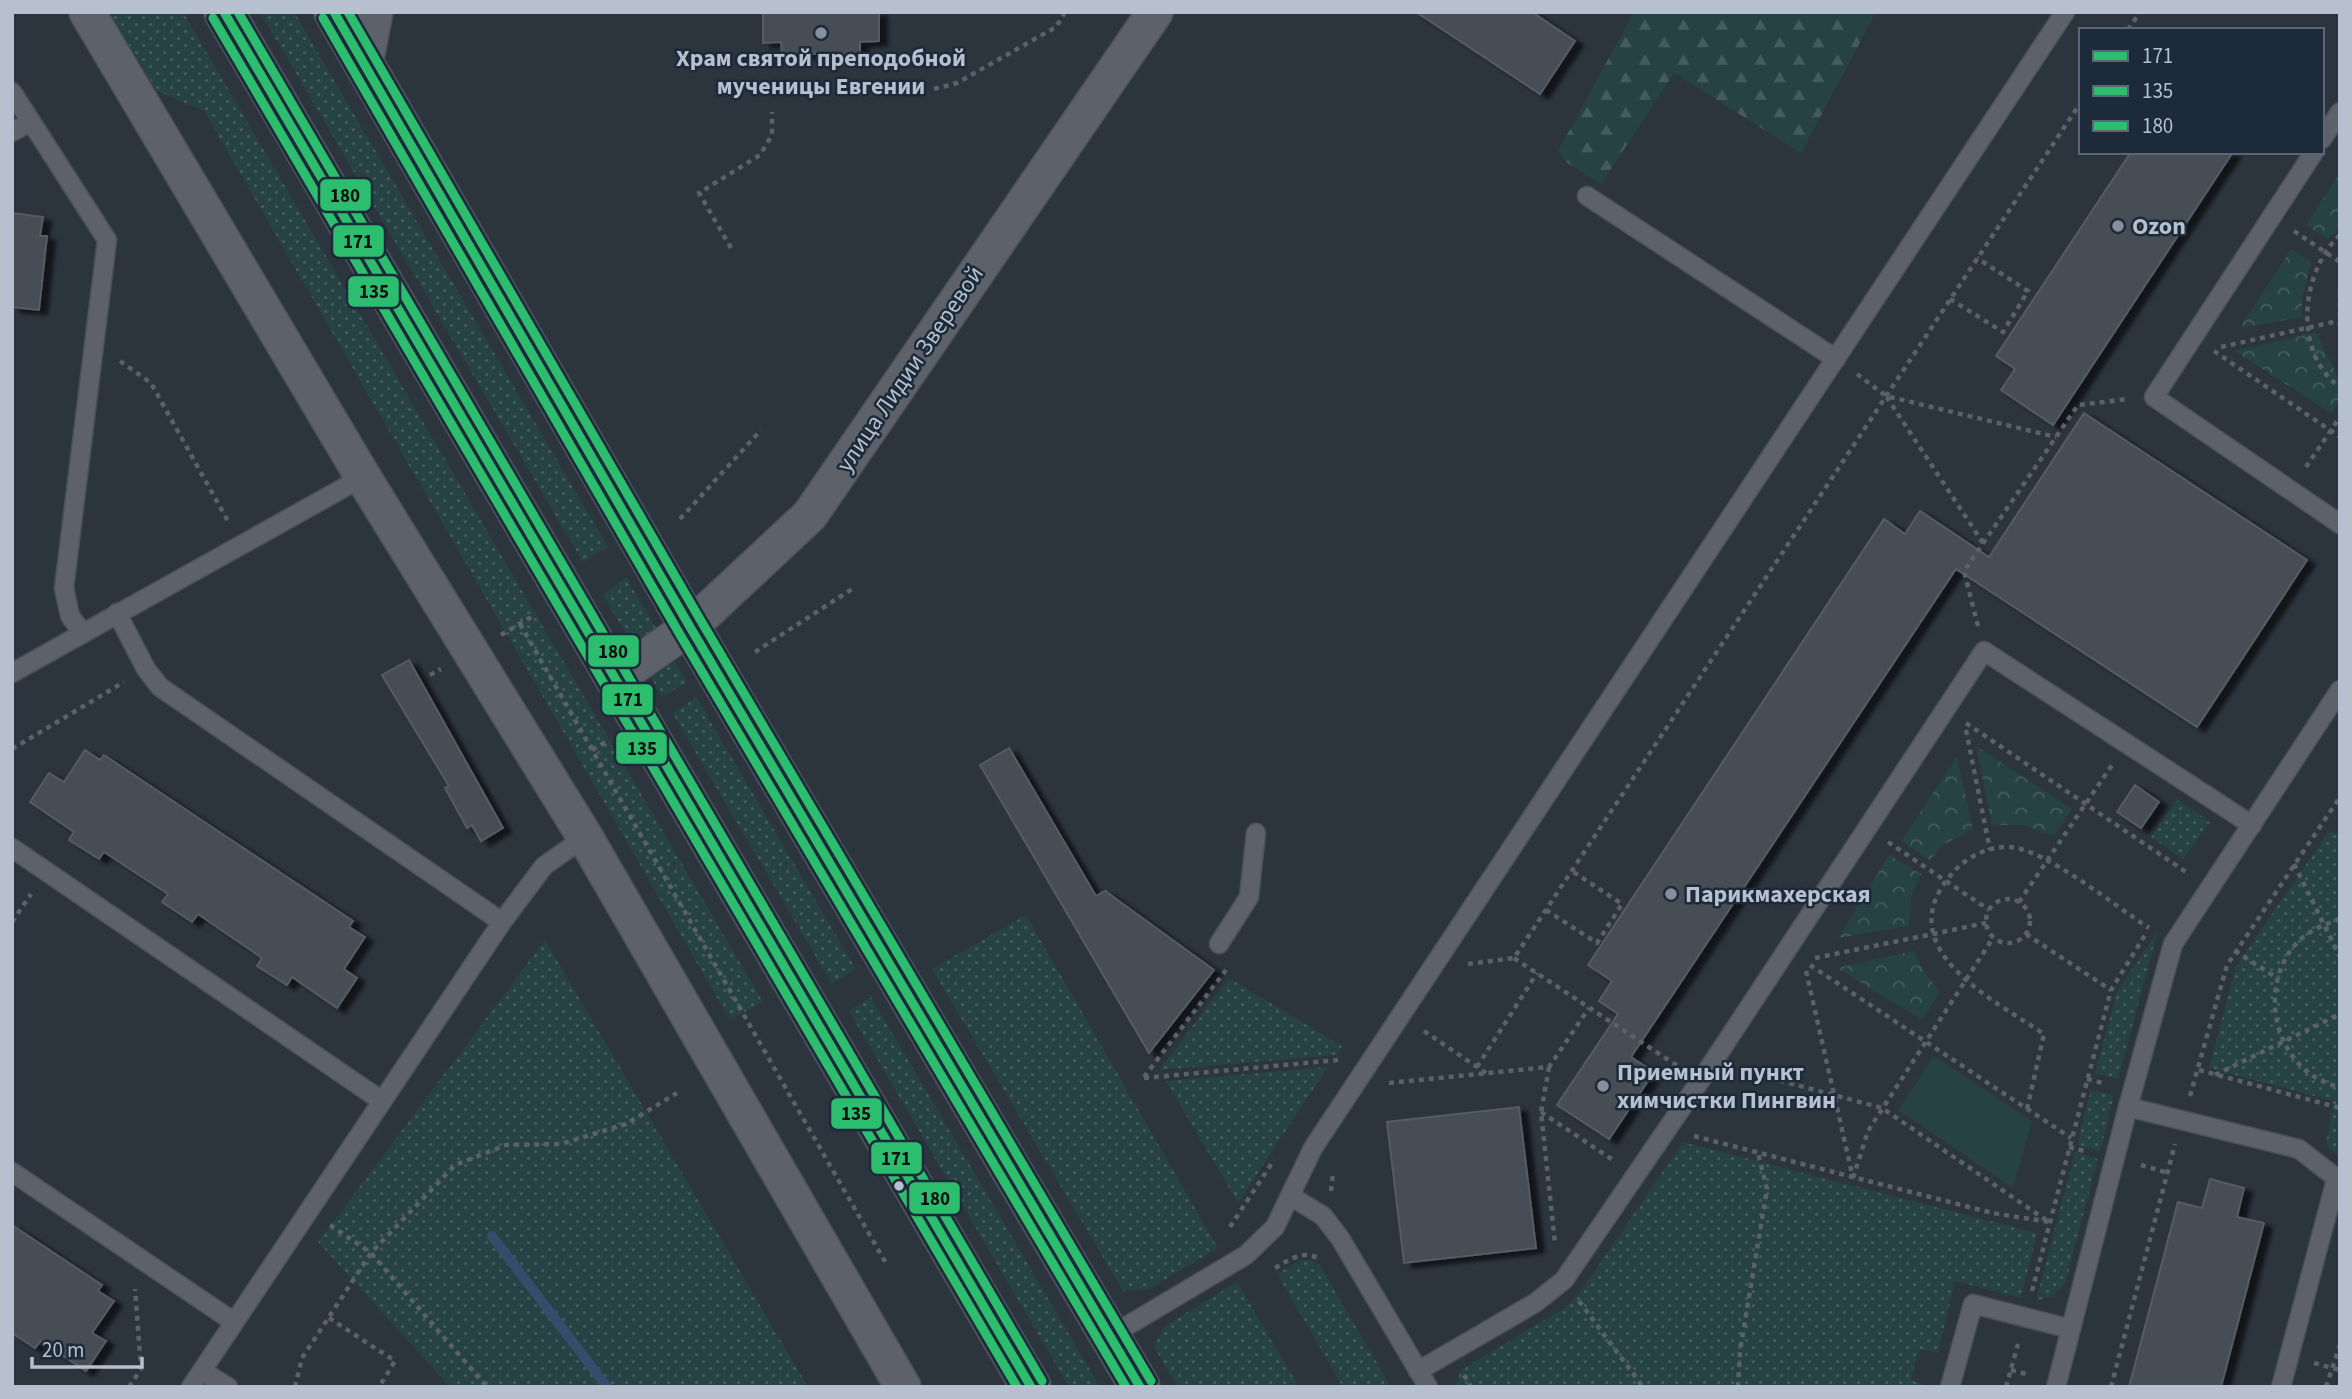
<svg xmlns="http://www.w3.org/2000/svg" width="2352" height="1399" viewBox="0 0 2352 1399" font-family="'Source Sans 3',sans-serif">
<defs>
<pattern id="grass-dots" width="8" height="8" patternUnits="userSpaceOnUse" patternTransform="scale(1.75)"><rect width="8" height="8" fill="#274245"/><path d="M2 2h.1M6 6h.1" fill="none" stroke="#445c5f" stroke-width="1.8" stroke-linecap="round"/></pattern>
<pattern id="forest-firs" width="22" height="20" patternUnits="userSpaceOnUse" patternTransform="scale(1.75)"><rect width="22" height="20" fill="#274245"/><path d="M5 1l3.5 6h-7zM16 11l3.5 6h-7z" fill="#445c5f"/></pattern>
<pattern id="park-crowns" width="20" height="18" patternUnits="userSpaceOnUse" patternTransform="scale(1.75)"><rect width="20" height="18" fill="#274245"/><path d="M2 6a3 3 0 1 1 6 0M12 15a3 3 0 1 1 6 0" fill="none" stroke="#445c5f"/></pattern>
<filter id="shadow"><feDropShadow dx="8" dy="4.5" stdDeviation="2" flood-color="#0009"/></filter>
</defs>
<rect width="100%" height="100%" fill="#2c343d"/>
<g fill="url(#grass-dots)">
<polygon points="109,12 183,12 763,1002 730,1020 204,111 157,91"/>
<polygon points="260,12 294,12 608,547 583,562"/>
<polygon points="626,577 656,628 632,644 603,595"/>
<polygon points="675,662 687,682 662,697 651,677"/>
<polygon points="696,697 856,969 832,984 673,714"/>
<polygon points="2177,799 2210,822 2183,859 2151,837"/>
<polygon points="2329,831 2340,834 2340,1158 2326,1145 2333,1101 2209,1068 2236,966"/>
<polygon points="1026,915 1218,1248 1149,1289 1123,1291 932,969"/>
<polygon points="2158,931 2118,1079 2095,1073 2117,992"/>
<polygon points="545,940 808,1387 450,1387 318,1242"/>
<polygon points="1229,978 1342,1046 1337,1055 1159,1070"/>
<polygon points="871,997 1100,1387 1069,1387 849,1011"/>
<polygon points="1328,1067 1238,1203 1166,1081"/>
<polygon points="2091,1090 2114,1095 2100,1151 2077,1145"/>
<polygon points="1683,1142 2037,1233 2021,1298 1955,1281 1938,1353 1919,1349 1911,1380 1929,1387 1455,1387 1461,1370 1563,1309 1579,1294"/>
<polygon points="2075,1152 2098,1159 2065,1284 2053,1296 2036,1301"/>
<polygon points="1311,1260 1320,1265 1391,1387 1343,1387 1277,1274 1299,1261"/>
<polygon points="1237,1282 1299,1387 1177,1387 1154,1347 1165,1326"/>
</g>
<polygon fill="url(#forest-firs)" points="1634,12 1876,12 1801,153 1674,73 1601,184 1566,162 1558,151"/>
<g fill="url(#park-crowns)">
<polygon points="2340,173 2340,228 2328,239 2306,225"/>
<polygon points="2291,249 2311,262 2302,299 2302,317 2240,328"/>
<path d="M2317,332C2327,362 2352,383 2332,414L2235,351Z"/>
<polygon points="1976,746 2072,809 2054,836 2024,825 1992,825"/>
<polygon points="1957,757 1973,830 1944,844 1930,860 1901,841"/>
<polygon points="1889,855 1921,874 1911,898 1909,926 1838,938"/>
<polygon points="1914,951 1925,973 1940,992 1922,1020 1837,968"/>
</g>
<polygon fill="#274245" points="1934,1056 2032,1121 2013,1188 1898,1110"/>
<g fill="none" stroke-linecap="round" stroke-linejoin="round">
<polyline stroke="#354d6a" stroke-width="10" points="492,1236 607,1387"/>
</g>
<g fill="#464d55" stroke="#545b64" stroke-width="2" filter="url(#shadow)">
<polygon points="763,12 879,12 879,41 860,42 860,54 782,54 781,42 763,43"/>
<polygon points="1416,12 1532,12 1575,41 1540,94"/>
<polygon points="2131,152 2233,152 2053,425 2001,390 2015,369 1996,356"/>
<polygon points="12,213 43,217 40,236 47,236 39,310 12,307"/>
<polygon points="2084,413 2307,560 2197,727 1956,569 1631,1057 1654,1072 1609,1139 1557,1105 1618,1014 1599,1001 1612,981 1588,965 1884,519 1905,534 1920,511 1989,557"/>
<polygon points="409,660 503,828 481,841 472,825 467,828 445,788 449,786 382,675"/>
<polygon points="1009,748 1096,896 1105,891 1214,970 1149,1053 980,765"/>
<polygon points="85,750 100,760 104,755 353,921 349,927 365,937 344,969 357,978 337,1008 292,977 287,985 257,966 262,958 198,914 192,922 162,902 168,894 104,852 99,859 69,840 74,832 30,802 49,773 64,782"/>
<polygon points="2135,785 2159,802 2141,828 2117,812"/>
<polygon points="1519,1107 1536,1248 1404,1263 1387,1122"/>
<polygon points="2210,1179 2244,1188 2237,1217 2264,1223 2221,1387 2129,1387 2178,1202 2202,1208"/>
<polygon points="12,1225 102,1285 98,1291 114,1301 92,1333 106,1341 86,1371 41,1341 35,1348 12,1333"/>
</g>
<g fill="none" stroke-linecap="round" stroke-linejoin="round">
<g stroke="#4a5057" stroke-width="21">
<g id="service">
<polyline points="12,92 107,240 64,588 70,616 82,632"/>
<polyline points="12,132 30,122"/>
<polyline points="2322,139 2340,112"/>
<polyline points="2314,152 2154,397 2340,524"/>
<polyline points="1587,196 1836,359"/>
<polyline points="117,613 146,669 160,687 502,922"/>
<polyline points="12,673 363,477"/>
<polyline points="12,848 382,1101"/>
<polyline points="1219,944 1249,897 1256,833"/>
<polyline points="2128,1107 2173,944 2340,690"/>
<polyline points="12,1172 234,1322"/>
<polyline points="1292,1197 1323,1216 1340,1238 1428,1387"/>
<polyline points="1110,1336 1246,1255 1275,1227 1313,1148 2065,12"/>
<polyline points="202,1371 228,1387"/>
<polyline points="1418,1371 1535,1303 1564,1280 1713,1062 1984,651 2252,825"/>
<polyline points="191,1387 502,922 544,866 585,837"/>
<polyline points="1950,1387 1973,1304 2071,1329"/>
<polyline points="2056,1387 2128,1107 2299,1149 2340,1181"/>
<polyline points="2281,1387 2336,1180"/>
</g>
</g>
<g stroke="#4a5057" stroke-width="38">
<g id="minor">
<polyline points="87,12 363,477 585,837 903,1387"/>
<polyline points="365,64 375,12"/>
<polyline points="615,679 690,627 810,515 1155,12"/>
</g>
</g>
<g stroke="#4a5059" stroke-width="42">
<g id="primary">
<polyline points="224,12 1031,1387"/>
<polyline points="334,12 690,627 1140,1387"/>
</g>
</g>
<g stroke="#5a6168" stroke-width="4.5" stroke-dasharray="5 5" stroke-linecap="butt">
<polyline points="2128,30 2140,12"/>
<polyline points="934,89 957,83 1056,27 1065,12"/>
<polyline points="2294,231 2340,262"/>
<path d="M2340,235C2301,271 2292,353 2340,387"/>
<polyline points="731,248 699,193 760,155 772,135 772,112"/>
<polyline points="2340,292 2340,327"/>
<polyline points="1950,299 2003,332 2028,291 1977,258"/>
<polyline points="2221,347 2338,321"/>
<polyline points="2214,351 2340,437"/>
<polyline points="120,361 151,383 229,523"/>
<polyline points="1857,374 1886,396"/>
<polyline points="2306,467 2340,417"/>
<polyline points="680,519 761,430"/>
<polyline points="1983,543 1886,396 2056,437"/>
<polyline points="520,624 887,1265"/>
<polyline points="1978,626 1964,571 2078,405 2129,399"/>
<polyline points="501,635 533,616"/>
<polyline points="755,652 855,587"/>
<polyline points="430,675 441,669"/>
<polyline points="1966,723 2186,872"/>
<polyline points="1966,730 1990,850"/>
<polyline points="12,749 124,682"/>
<polyline points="592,750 606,742"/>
<polyline points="1888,842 1989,910"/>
<polyline points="2294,864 2340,957"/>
<circle cx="2008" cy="921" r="22"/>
<polyline points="2019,902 2112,765"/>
<polyline points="1546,910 1597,943 1622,904 1572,871"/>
<path d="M2340,919C2321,925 2302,934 2290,951C2257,1000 2280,1074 2340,1087"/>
<polyline points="12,922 31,894"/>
<polyline points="2026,934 2111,990"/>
<polyline points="2235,951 2277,978"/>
<polyline points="1514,958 1679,1067"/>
<polyline points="1815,958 1986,923"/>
<polyline points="1468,964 1514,958 2081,102"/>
<polyline points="1810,965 2071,1138"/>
<polyline points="1806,971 1853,1178"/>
<polyline points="1424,1031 1486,1073"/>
<polyline points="1477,1067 1537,973"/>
<polyline points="1549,1067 1541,1112 1555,1243"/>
<polyline points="1741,1070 1882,1108 2049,1222"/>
<polyline points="2199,1070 2340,1108"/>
<polyline points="2215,1075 2340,1014"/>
<polyline points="1144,1077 1226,970"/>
<polyline points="1144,1078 1338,1060"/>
<polyline points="2087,1079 2106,1084"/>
<polyline points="1389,1083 1549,1067 1589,1008"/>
<polyline points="2190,1096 2227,965 2340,797"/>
<path d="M2027,1109L2044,1034C1994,1000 1889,949 1950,876C1964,858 1987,846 2010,847C2045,849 2118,908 2149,928"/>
<polyline points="1541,1112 1613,1160"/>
<polyline points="1694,1136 1992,1213 2050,1222"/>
<polyline points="2069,1147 2088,1152"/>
<polyline points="2141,1165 2168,1173"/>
<polyline points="1853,1178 1868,1131 1993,938"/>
<polyline points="1331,1191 1333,1173"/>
<polyline points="330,1225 371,1253 487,1387"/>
<polyline points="1230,1227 1274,1160"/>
<path d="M1275,1268C1289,1260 1302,1250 1318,1258"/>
<polyline points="2032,1291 2111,990 2145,935"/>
<polyline points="1579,1301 1643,1387"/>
<polyline points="329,1318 395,1361 379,1387"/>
<polyline points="2314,1363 2340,1370"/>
<polyline points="2011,1370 2030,1375"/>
<polyline points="1464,1375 1471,1387"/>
<polyline points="129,1387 141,1369 135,1289"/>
<polyline points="295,1387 302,1358 371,1253 455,1165 506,1145 561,1144 626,1124 677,1093"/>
<polyline points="1738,1387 1740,1351 1767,1189 1758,1153"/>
<polyline points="2006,1387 2018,1344"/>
<polyline points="2111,1387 2175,1144"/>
<polyline points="2326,1387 2340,1345"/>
</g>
<use href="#service" stroke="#5d626a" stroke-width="18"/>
<use href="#minor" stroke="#5d626a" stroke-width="35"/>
<use href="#primary" stroke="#5f656c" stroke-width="38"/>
<g stroke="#1d2a39" stroke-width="14">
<g id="bus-1">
<polyline points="224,12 1031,1387"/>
<polyline points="334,12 690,627 1140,1387"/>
</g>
</g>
<g stroke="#1d2a39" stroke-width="14">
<g id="bus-2">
<polyline points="213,18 1017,1387"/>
<polyline points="323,18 679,633 1126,1387"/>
</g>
</g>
<g stroke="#1d2a39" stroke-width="14">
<g id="bus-3">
<polyline points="238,12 1042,1381"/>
<polyline points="348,12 701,621 1151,1381"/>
</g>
</g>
<use href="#bus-1" stroke="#2cbe6e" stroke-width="9"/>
<use href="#bus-2" stroke="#2cbe6e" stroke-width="9"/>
<use href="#bus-3" stroke="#2cbe6e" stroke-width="9"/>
</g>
<g fill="#868f9b" stroke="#1d2a39" stroke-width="2.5">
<circle cx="821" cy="33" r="7"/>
<circle cx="2118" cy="226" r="7"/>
<circle cx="1671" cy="894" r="7"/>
<circle cx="1603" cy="1086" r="7"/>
</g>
<circle fill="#b6c0ce" stroke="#1d2a39" stroke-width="2.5" cx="899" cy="1186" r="6"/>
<g text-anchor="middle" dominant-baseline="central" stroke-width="5" stroke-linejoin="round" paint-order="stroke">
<g font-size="24" font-weight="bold" fill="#b6c0ce" stroke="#1d2a39" text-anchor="start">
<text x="821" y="58" text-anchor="middle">Храм святой преподобной<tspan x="821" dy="28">мученицы Евгении</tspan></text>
<text x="2132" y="226">Ozon</text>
<text x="1685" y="894">Парикмахерская</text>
<text x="1617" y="1072">Приемный пункт<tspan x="1617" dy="28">химчистки Пингвин</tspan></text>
</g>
<g font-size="24" fill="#b6c0ce" stroke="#1d2a39">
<text transform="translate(910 369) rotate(-56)">улица Лидии Зверевой</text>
</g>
</g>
<g stroke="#1d2a39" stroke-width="2.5">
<rect x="319" y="178" width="53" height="34" rx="7" fill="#2cbe6e"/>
<rect x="332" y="224" width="53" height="34" rx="7" fill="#2cbe6e"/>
<rect x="347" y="275" width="53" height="33" rx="7" fill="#2cbe6e"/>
<rect x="587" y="634" width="53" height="34" rx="7" fill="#2cbe6e"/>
<rect x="601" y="683" width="53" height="33" rx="7" fill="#2cbe6e"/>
<rect x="615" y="731" width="53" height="34" rx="7" fill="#2cbe6e"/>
<rect x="830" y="1097" width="53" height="33" rx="7" fill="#2cbe6e"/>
<rect x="870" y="1141" width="53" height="34" rx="7" fill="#2cbe6e"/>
<rect x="908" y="1181" width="53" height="34" rx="7" fill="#2cbe6e"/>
</g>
<g font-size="19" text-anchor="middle" font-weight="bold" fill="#111">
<text x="345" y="202">180</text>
<text x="358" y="248">171</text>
<text x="374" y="298">135</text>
<text x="613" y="658">180</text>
<text x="628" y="706">171</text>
<text x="642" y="755">135</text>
<text x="856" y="1120">135</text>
<text x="896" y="1165">171</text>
<text x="935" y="1205">180</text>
</g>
<rect width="2352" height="1399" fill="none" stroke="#b6c0ce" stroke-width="28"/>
<rect x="2079" y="28" width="245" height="126" fill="#1d2a39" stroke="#5a6675" stroke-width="2"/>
<rect x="2093" y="51" width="35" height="10" fill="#2cbe6e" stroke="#5a6675" stroke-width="2"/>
<text x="2142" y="63" font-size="21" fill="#b6c0ce">171</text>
<rect x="2093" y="86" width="35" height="10" fill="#2cbe6e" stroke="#5a6675" stroke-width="2"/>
<text x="2142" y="98" font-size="21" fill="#b6c0ce">135</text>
<rect x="2093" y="121" width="35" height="10" fill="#2cbe6e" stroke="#5a6675" stroke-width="2"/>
<text x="2142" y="133" font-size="21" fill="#b6c0ce">180</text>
<path d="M32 1357v10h110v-10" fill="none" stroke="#b6c0ce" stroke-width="3.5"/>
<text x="42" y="1357" font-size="21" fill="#b6c0ce" stroke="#1d2a39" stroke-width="5" paint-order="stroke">20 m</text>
</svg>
